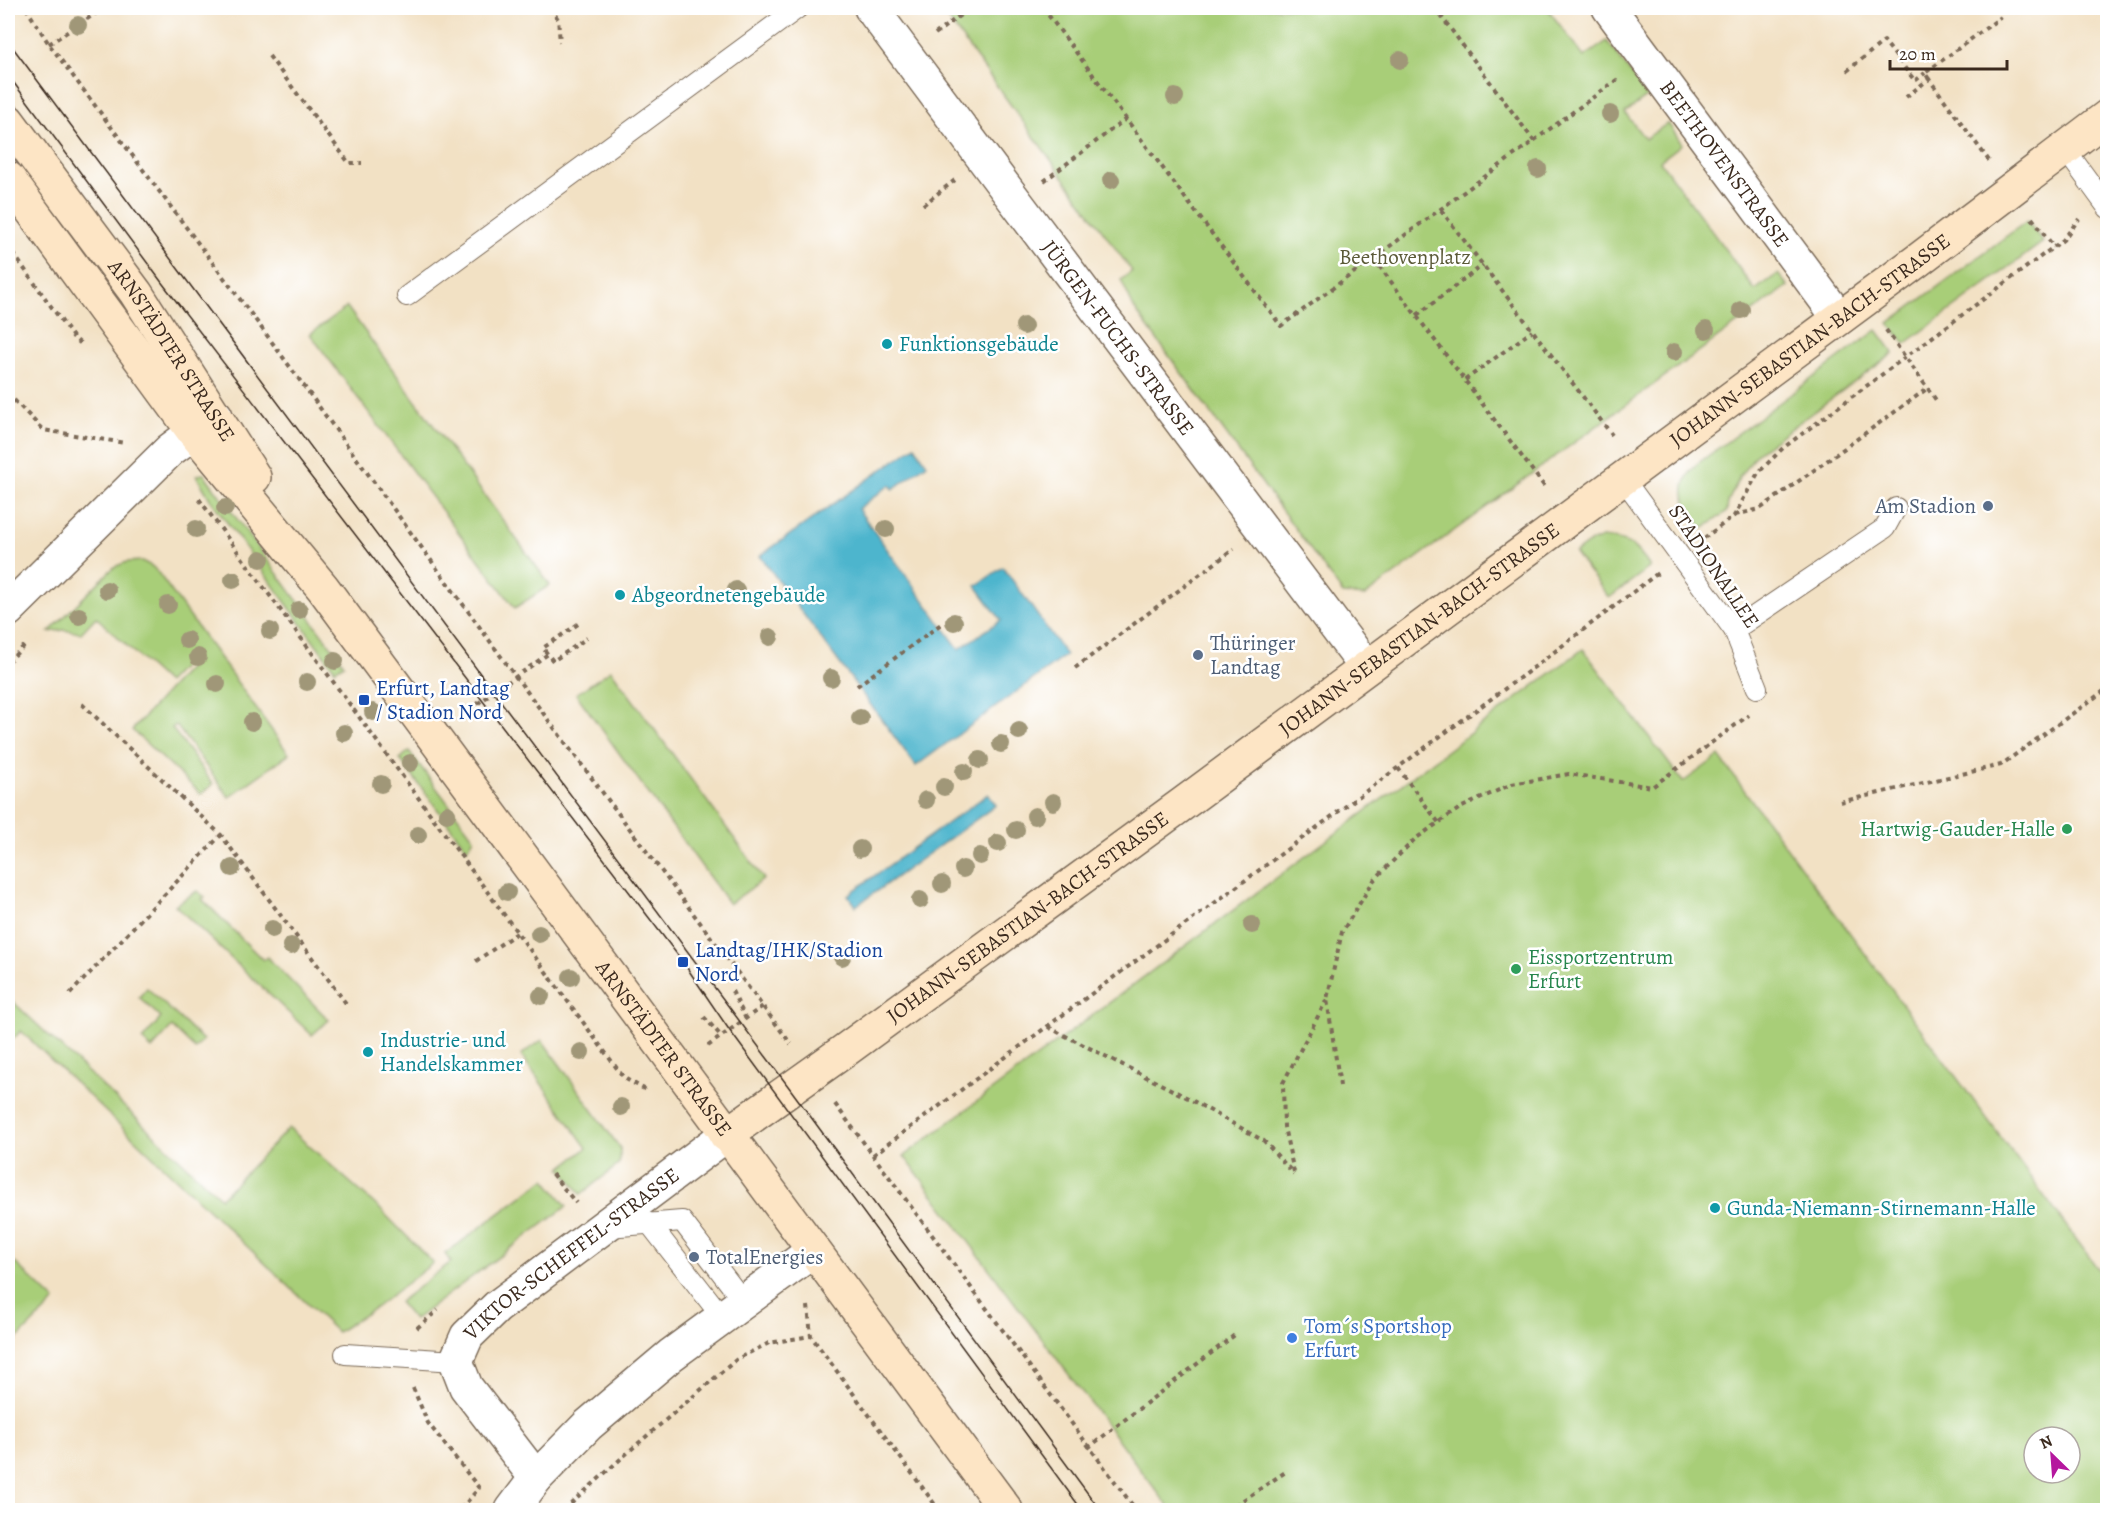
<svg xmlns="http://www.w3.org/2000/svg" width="2115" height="1518" viewBox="0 0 2115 1518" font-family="Alegreya,serif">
<rect width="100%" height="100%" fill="#fff"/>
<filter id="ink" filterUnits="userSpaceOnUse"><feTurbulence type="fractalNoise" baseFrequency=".0167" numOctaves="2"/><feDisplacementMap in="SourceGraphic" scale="12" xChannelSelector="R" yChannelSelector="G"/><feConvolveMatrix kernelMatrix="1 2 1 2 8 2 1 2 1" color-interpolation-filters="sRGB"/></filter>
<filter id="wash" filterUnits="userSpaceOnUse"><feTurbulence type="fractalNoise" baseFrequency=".008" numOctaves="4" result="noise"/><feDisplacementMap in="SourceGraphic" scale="24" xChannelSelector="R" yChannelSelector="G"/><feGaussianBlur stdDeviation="1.35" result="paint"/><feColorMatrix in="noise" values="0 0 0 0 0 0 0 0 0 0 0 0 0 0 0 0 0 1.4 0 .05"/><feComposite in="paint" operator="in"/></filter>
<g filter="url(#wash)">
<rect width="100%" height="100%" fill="#f2e1c4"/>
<g fill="#a8ce78" stroke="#727c4b" stroke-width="1.5" fill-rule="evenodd">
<polygon points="940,8 1547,8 1584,57 1607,41 1648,96 1625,113 1645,139 1668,123 1682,144 1660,161 1755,290 1778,274 1788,286 1365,596 1343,594 1134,308 1121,280 1132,271"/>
<polygon points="2027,221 2043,242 1905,344 1889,323"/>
<polygon points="347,307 550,585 515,608 310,334"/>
<path d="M1877,330L1894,353L1757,453L1740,476L1728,502L1727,511L1703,529C1685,506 1673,489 1697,464Z"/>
<polygon points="204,474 344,664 335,670 210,499 196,475"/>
<path d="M1602,538C1628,539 1636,546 1650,567L1609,598L1575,553L1589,543Z"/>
<polygon points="142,561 153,567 159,574 289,754 229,797 176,725 172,728 213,784 201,794 132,730 192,664 188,661 167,683 96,617 81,633 64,630 49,632 114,567 127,562"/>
<path d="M1583,649L1683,782L1719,756L2107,1281V1510H1171L904,1156ZM2034,1437H2070V1473H2034Z"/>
<polygon points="611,670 764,879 729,904 576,694"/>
<polygon points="409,751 474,838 467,849 400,759"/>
<polygon points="197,891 205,897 202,899 263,960 267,957 329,1020 312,1035 175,905"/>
<polygon points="147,988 203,1040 195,1049 172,1027 152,1049 142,1040 161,1018 139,997"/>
<polygon points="8,997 221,1198 289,1128 379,1208 433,1263 375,1308 337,1332 21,1031 8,1044"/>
<polygon points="542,1040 620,1148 620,1161 617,1166 581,1194 561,1168 587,1148 521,1055"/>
<polygon points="545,1179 567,1206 414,1320 399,1302 451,1262 445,1254"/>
<polygon points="8,1256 55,1301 8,1348"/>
</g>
<g fill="#4eb5cd" stroke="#447076" stroke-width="1.5">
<polygon points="915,446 927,464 893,489 890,485 858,509 959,649 1001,620 976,586 1003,567 1066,655 916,766 760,556"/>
<polygon points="988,794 996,805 856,906 848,895"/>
</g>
</g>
<g filter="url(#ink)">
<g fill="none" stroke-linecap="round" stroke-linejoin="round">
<g stroke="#7b6a58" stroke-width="22">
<g id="lane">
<polyline points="2065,149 2108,208"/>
<polyline points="407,296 798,8"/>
<polyline points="1622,477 1734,630 1757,688"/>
<polyline points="1734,630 1885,528 1896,508"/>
<polyline points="649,1223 722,1317"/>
<polyline points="608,1227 682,1221 743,1301"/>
<polyline points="345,1354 456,1361"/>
</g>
</g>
<g stroke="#7b6a58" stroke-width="36">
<g id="street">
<path id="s1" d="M871,8L1016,202L1366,667"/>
<path id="s2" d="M1609,8L1839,318"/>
<polyline points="8,610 170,450 216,416"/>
<path id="s3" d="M536,1478L466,1387L456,1361L467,1336L497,1307L726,1135"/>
<polyline points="512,1510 536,1478 588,1425 671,1355 813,1251"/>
</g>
</g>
<g stroke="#7b6a58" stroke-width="36">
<g id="secondary">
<path id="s4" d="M8,121L136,293L254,477"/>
<path id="s5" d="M8,178L193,431L323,588L1006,1510"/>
<path id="s6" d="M726,1135L844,1051L1184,803L1917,261L2108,116"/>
</g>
</g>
<g stroke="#7b6a58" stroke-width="4" stroke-dasharray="4.5 4.5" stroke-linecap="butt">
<polyline points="26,8 49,44 266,334 516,677 791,1044"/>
<polyline points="550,8 558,19 560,42"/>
<polyline points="1043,8 1281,326 1618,79"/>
<polyline points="1435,8 1534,141"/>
<polyline points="935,34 970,8"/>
<polyline points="49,44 104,8"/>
<polyline points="269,56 349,163 362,163"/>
<polyline points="1847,71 1884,41 1915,81 1925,73"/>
<polyline points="1929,79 1925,73 2001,17"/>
<polyline points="1906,97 1929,79 1990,162"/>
<polyline points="1044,181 1127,118"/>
<polyline points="923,205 955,180"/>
<polyline points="1441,210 1612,435"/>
<polyline points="2032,218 2054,247"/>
<polyline points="8,246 73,337 81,344"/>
<polyline points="1374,259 1544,486"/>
<polyline points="1417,315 1483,265"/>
<polyline points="1886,330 1936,400"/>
<polyline points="1465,380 1532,331"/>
<polyline points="14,400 43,430 125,443"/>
<polyline points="199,499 624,1078 648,1091"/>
<polyline points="1735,515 1760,509 1928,388"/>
<polyline points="1704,538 1734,516 1758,473 1783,448 2063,240 2079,219"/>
<polyline points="578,624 543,648 553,661 587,638"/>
<polyline points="8,662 26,644"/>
<polyline points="1075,668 1234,549"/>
<polyline points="857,686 941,624"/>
<polyline points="82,704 221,835 348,1006"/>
<polyline points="470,709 548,654"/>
<polyline points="1398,768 1439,823"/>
<polyline points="1840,802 2001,765 2108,688"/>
<polyline points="476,961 517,933"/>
<polyline points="732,991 746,1019"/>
<polyline points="70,994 221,835"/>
<polyline points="704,1017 722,1037"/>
<polyline points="1048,1027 1186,1097 1264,1141 1294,1174"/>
<polyline points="708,1046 763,1006"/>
<polyline points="1340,1086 1327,999 1342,932 1374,880 1415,839 1460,808 1512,784 1569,774 1652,787 1749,715"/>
<polyline points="835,1104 1136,1510"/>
<polyline points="873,1155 1537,665 1658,573"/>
<polyline points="1294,1172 1284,1127 1283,1083 1327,999"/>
<polyline points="552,1174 576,1203"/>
<polyline points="808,1306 811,1336 939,1510"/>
<polyline points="417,1328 438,1310"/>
<polyline points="413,1388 428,1423 479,1488 460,1510"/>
<polyline points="1088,1448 1236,1334"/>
<polyline points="564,1510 634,1447 737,1359 769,1343 811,1336"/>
<polyline points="1228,1510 1287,1471"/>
</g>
<use href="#lane" stroke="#fff" stroke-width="20"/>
<use href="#street" stroke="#fff" stroke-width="33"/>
<use href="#secondary" stroke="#fde5c5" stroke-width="33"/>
<g stroke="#3b2a1e" stroke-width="1.5">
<polyline points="8,41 791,1090 1100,1510"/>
<polyline points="8,75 163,284 683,962 730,1031 1082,1510"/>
</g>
</g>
<g fill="#a09778">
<circle cx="78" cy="25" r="9"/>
<circle cx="1400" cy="60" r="9"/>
<circle cx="1175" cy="97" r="9"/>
<circle cx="1610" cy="114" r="9"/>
<circle cx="1538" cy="169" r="9"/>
<circle cx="1111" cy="180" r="9"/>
<circle cx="1741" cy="310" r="9"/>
<circle cx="1024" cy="326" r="9"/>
<circle cx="1706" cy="330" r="9"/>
<circle cx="1674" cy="352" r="9"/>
<circle cx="225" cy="508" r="9"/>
<circle cx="196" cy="529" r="9"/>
<circle cx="886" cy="529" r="9"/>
<circle cx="261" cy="559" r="9"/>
<circle cx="233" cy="580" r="9"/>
<circle cx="107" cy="590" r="9"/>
<circle cx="736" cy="590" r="9"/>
<circle cx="168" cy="605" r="9"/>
<circle cx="299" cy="610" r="9"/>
<circle cx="79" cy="616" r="9"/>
<circle cx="954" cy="622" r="9"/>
<circle cx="270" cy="631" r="9"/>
<circle cx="770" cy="637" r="9"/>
<circle cx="187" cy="640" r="9"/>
<circle cx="198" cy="657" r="9"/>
<circle cx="335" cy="661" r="9"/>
<circle cx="831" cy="678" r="9"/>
<circle cx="307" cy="682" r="9"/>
<circle cx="217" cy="684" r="9"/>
<circle cx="373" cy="712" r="9"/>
<circle cx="860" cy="718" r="9"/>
<circle cx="252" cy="722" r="9"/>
<circle cx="1019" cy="731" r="9"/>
<circle cx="344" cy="733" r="9"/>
<circle cx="1001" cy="744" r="9"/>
<circle cx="980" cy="760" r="9"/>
<circle cx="410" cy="763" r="9"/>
<circle cx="964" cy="772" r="9"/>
<circle cx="381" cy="784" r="9"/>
<circle cx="944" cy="787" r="9"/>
<circle cx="926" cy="800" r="9"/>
<circle cx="1053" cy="802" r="9"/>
<circle cx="447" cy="814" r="9"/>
<circle cx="1035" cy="816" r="9"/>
<circle cx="1016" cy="830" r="9"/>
<circle cx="418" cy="835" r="9"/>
<circle cx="998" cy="843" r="9"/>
<circle cx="860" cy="849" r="9"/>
<circle cx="980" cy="856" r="9"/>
<circle cx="232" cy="868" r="9"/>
<circle cx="963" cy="869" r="9"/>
<circle cx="942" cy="884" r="9"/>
<circle cx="507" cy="892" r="9"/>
<circle cx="920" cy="900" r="9"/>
<circle cx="1252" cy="925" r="9"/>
<circle cx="272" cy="929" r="9"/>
<circle cx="539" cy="934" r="9"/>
<circle cx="291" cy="946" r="9"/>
<circle cx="842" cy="957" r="9"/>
<circle cx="571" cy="977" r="9"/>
<circle cx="541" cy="996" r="9"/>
<circle cx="581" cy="1052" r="9"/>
<circle cx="621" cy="1107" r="9"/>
</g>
</g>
<g fill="#0f9aa8" stroke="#fff" stroke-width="2">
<circle cx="887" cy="344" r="6"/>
<circle cx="620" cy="595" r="6"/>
<circle cx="368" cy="1052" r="6"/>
<circle cx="1715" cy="1208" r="6"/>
</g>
<g fill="#5c6f8a" stroke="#fff" stroke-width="2">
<circle cx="1988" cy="506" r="6"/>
<circle cx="1198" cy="655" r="6"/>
<circle cx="694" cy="1257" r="6"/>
</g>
<g fill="#1a4fb4" stroke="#fff" stroke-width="2">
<rect x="358" y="694" width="12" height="12" rx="3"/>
<rect x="677" y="956" width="12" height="12" rx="3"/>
</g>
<g fill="#2e9e5b" stroke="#fff" stroke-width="2">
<circle cx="2067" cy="829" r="6"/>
<circle cx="1516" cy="969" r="6"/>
</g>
<circle fill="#3f7fe0" stroke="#fff" stroke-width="2" cx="1292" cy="1338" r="6"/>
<g text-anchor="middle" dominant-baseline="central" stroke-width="5" stroke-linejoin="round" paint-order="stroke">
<g font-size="21" fill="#3b2a1e" stroke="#fff">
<text stroke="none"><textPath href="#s2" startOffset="194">BEETHOVENSTRASSE</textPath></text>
<text stroke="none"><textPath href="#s1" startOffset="412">JÜRGEN-FUCHS-STRASSE</textPath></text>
<text stroke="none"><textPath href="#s6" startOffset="1344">JOHANN-SEBASTIAN-BACH-STRASSE</textPath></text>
<text stroke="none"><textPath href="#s4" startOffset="282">ARNSTÄDTER STRASSE</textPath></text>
<text transform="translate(1714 566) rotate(56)">STADIONALLEE</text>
<text stroke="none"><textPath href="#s6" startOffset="858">JOHANN-SEBASTIAN-BACH-STRASSE</textPath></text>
<text stroke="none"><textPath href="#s6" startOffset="372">JOHANN-SEBASTIAN-BACH-STRASSE</textPath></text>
<text stroke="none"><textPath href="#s5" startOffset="1090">ARNSTÄDTER STRASSE</textPath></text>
<text stroke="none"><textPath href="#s3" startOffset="303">VIKTOR-SCHEFFEL-STRASSE</textPath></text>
</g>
<g font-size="21" fill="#5c5b39" stroke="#fff">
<text x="1405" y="257">Beethovenplatz</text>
</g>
<g font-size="21" fill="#0d838f" stroke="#fff" text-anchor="start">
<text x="899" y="344">Funktionsgebäude</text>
<text x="632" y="595">Abgeordnetengebäude</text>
<text x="380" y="1040">Industrie- und<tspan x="380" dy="24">Handelskammer</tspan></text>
<text x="1727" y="1208">Gunda-Niemann-Stirnemann-Halle</text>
</g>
<g font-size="21" fill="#4e5e75" stroke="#fff" text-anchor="start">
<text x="1976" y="506" text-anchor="end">Am Stadion</text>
<text x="1210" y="643">Thüringer<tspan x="1210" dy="24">Landtag</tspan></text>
<text x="706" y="1257">TotalEnergies</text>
</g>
<g font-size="21" fill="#164399" stroke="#fff" text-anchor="start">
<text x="376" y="688">Erfurt, Landtag<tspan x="376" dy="24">/ Stadion Nord</tspan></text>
<text x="695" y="950">Landtag/IHK/Stadion<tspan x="695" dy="24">Nord</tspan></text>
</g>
<g font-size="21" fill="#27864d" stroke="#fff" text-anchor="end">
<text x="2055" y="829">Hartwig-Gauder-Halle</text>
<text x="1528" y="957" text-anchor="start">Eissportzentrum<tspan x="1528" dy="24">Erfurt</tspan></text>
</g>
<g font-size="21" fill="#366cbe" stroke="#fff" text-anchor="start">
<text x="1304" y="1326">Tom´s Sportshop<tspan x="1304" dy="24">Erfurt</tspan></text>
</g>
</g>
<rect width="2115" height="1518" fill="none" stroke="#fff" stroke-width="30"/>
<g transform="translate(2052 1455) rotate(335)"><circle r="28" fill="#ffffff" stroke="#b1aaa5" stroke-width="1.5"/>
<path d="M0-4.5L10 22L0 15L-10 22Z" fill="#b5179e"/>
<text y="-9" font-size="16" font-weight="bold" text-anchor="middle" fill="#3b2a1e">N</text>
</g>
<path d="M1890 60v9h117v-9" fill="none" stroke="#3b2a1e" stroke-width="3"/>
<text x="1899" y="60" font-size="18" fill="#3b2a1e" stroke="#ffffff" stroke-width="4.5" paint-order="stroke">20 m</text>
</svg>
